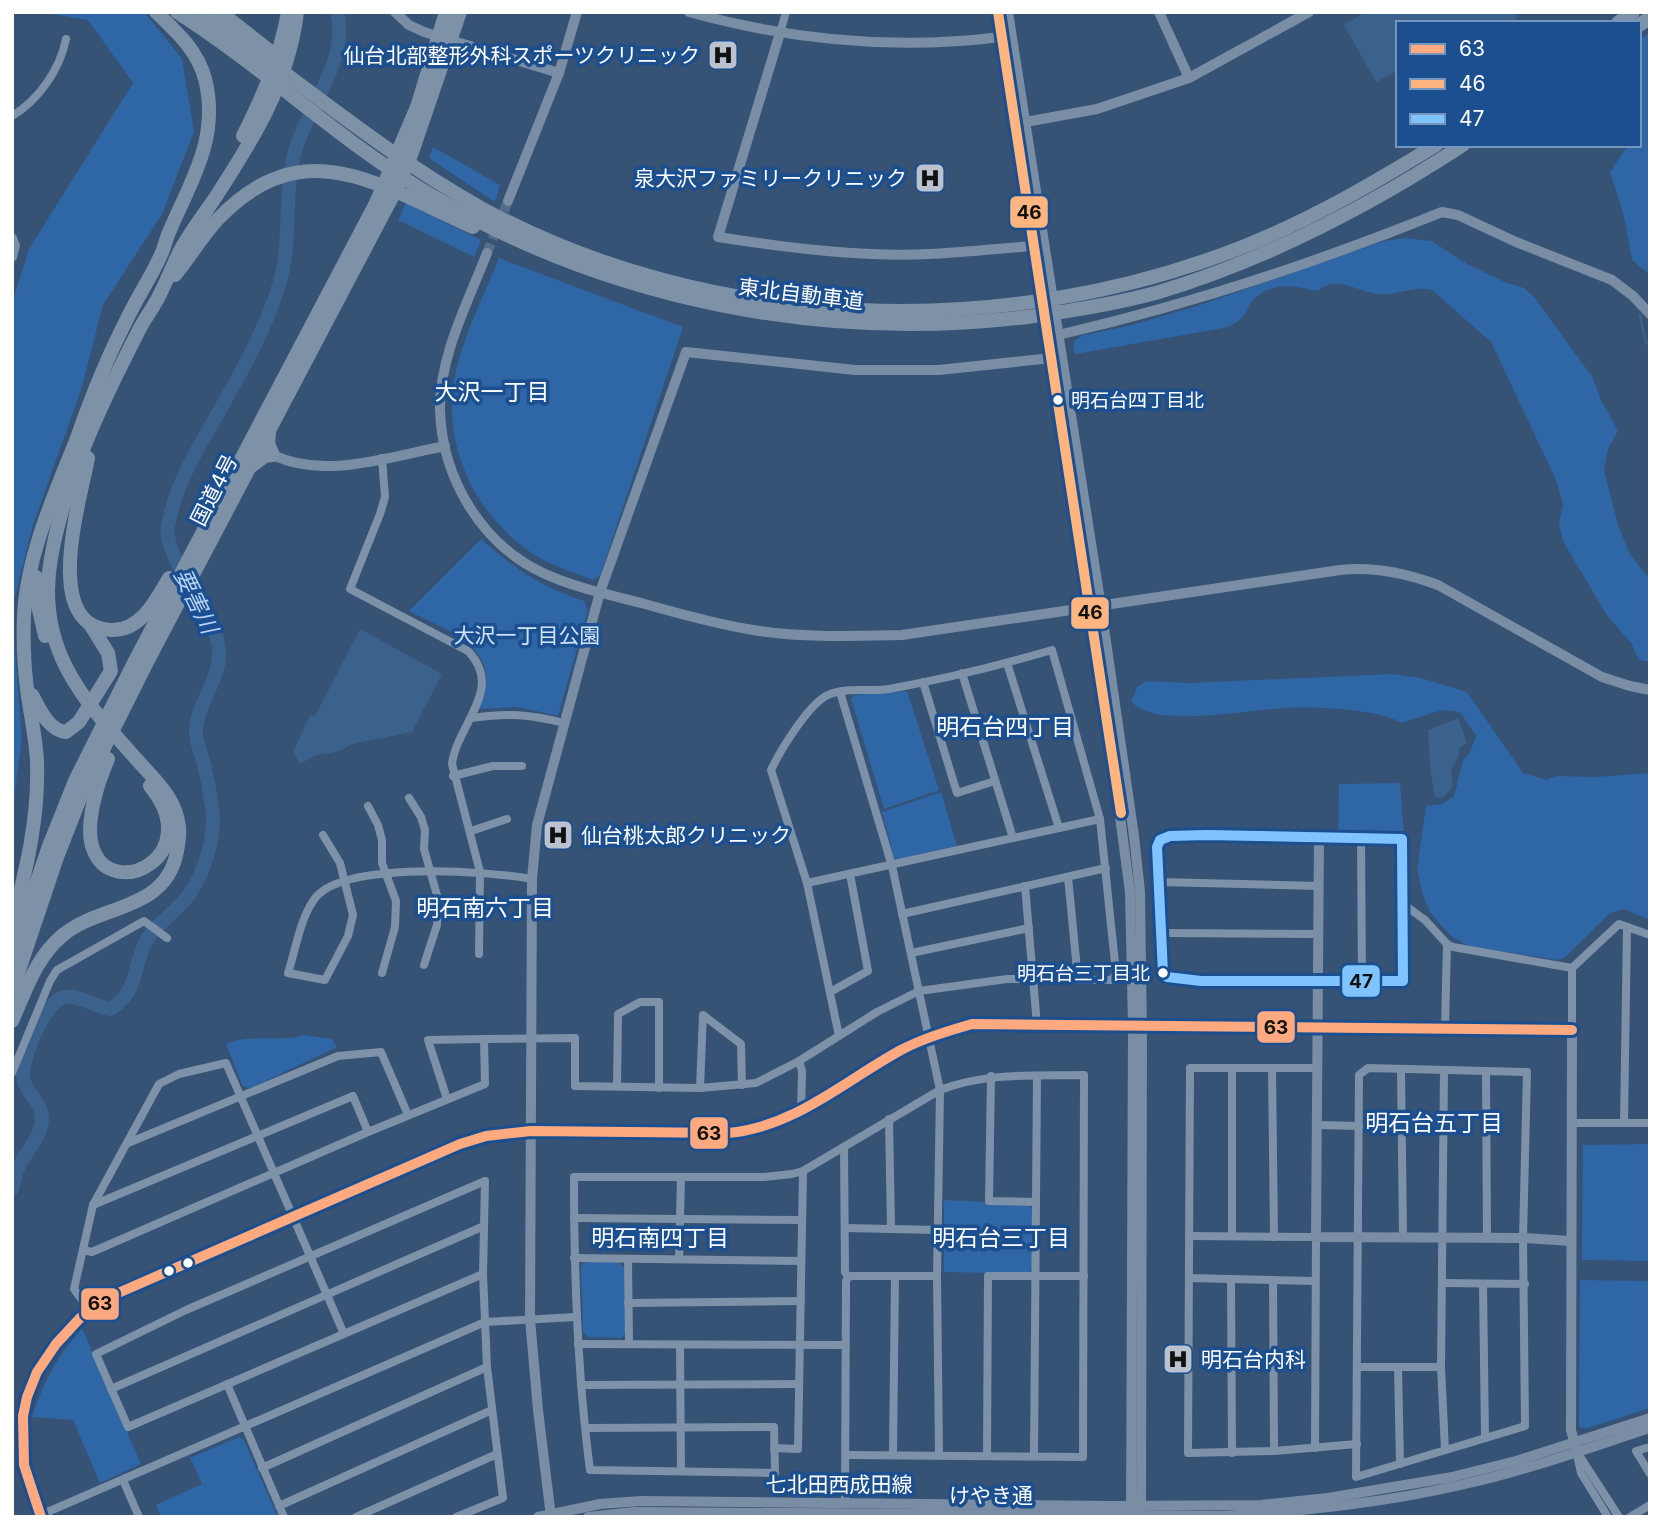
<svg xmlns="http://www.w3.org/2000/svg" width="1662" height="1529" viewBox="0 0 1662 1529" font-family="Inter,'Noto Sans JP',sans-serif">
<rect width="100%" height="100%" fill="#365274"/>
<g fill="#2f66a5">
<polygon points="39,12 143,12 147,15 182,59 194,132 162,214 103,305 81,390 33,525 12,608 12,303 29,249 133,83 88,20"/>
<polygon points="1650,33 1650,275 1632,260 1624,216 1610,172 1628,145 1639,145 1639,40"/>
<polygon points="433,147 500,185 496,200 493,201 429,158"/>
<polygon points="406,203 481,240 474,257 398,220"/>
<path d="M1404,238L1432,241L1467,264L1507,283L1524,288L1535,298L1593,378L1601,400L1618,431L1608,449L1604,470L1618,525L1630,554L1650,580V662L1639,660L1631,643L1606,614L1563,541L1559,523L1563,504L1556,480L1491,342L1432,290C1414,285 1396,296 1377,294C1357,291 1336,275 1318,291C1298,287 1277,281 1259,295C1242,307 1253,318 1224,328L1075,354L1073,347L1075,340L1084,335L1132,325L1197,306L1384,241Z"/>
<path d="M499,258L683,327L600,576L593,580C575,573 555,567 538,557C482,523 445,456 453,389C458,346 483,298 499,258Z"/>
<path d="M481,539C513,568 543,588 584,601L588,610L558,716L518,707L478,709C480,701 485,691 486,682C490,643 437,626 409,611Z"/>
<polygon points="12,612 22,739 12,812"/>
<path d="M1392,674L1421,678L1467,692L1523,773L1547,780L1556,776L1595,777L1650,773V920L1624,909L1610,913L1565,957L1558,960L1469,946L1452,937L1441,925L1430,912L1423,896L1417,869L1426,806L1442,804L1454,796L1463,760L1470,752L1476,736L1460,712L1442,710L1401,723C1380,709 1313,706 1286,708C1252,709 1152,730 1131,701L1138,686L1147,681L1189,683Z"/>
<polygon points="907,691 939,790 884,809 851,699 854,695"/>
<polygon points="1400,783 1404,835 1338,832 1339,784"/>
<polygon points="941,792 957,846 899,859 894,858 882,812"/>
<path d="M305,1035L332,1039L337,1047L251,1088L243,1087L226,1044C250,1033 279,1043 305,1035Z"/>
<polygon points="1650,1144 1650,1261 1582,1260 1583,1145"/>
<polygon points="944,1200 1027,1204 1033,1209 1032,1269 1028,1274 944,1272"/>
<polygon points="586,1262 617,1262 624,1267 626,1331 622,1338 588,1337 583,1333 581,1266"/>
<polygon points="1580,1280 1650,1281 1650,1408 1585,1429 1579,1426"/>
<path d="M82,1328L141,1464L100,1483L73,1420L32,1417C45,1379 56,1359 82,1328Z"/>
<polygon points="239,1437 244,1440 278,1517 161,1517 156,1505 202,1484 190,1458"/>
</g>
<g fill="#3b618d">
<polygon points="1365,12 1518,12 1515,23 1398,23 1398,74 1395,72 1376,82 1344,25"/>
<polygon points="360,629 442,674 412,732 352,744 340,751 314,756 300,764 293,752 310,715 315,716"/>
<polygon points="1458,718 1467,743 1460,747 1458,758 1451,770 1453,787 1444,797 1435,798 1430,767 1428,730"/>
</g>
<g fill="none" stroke-linecap="round" stroke-linejoin="round">
<g stroke="#3b618d" stroke-width="2.5">
<polyline points="1640,315 1645,340 1650,347"/>
<polyline points="1650,449 1650,456"/>
</g>
<path stroke="#3b618d" stroke-width="14" d="M12,1189C14,1182 15,1175 18,1168C25,1153 41,1137 42,1120C43,1104 28,1095 24,1081C18,1065 45,1000 64,997C78,994 96,1007 110,1009C139,993 133,964 147,939C155,926 170,916 181,904C203,882 216,838 212,808C210,792 207,776 203,760C200,750 195,740 196,729C198,702 221,678 219,651C217,613 163,559 168,527C175,483 200,445 221,408C243,369 266,328 279,285C293,239 282,191 297,145C311,102 349,59 337,12"/>
<polyline stroke="#546c89" stroke-width="10" stroke-dasharray="10 5" stroke-linecap="butt" points="487,253 508,201"/>
<g stroke="#7d92a8" stroke-width="8">
<polyline points="780,33 786,12"/>
<path d="M12,116C39,100 60,69 66,39"/>
<path d="M382,458L385,497L380,514L350,589L468,651C505,689 457,724 452,764L480,872L479,954"/>
<polyline points="962,673 1013,838"/>
<polyline points="923,682 957,793 995,781"/>
<polyline points="840,692 892,866 940,1090 937,1276 852,1276 848,1277 846,1281 845,1503"/>
<path d="M471,718C507,713 529,714 564,723"/>
<polyline points="453,776 493,766 522,766"/>
<polyline points="409,798 421,817 425,830 424,849 438,899 437,925 424,965"/>
<polyline points="368,806 378,825 382,840 382,863 396,901 395,927 382,973"/>
<polyline points="1059,828 1100,819"/>
<polyline points="471,831 507,819"/>
<path d="M323,835L340,863L353,915L348,936L325,980L288,973C296,949 300,917 316,897C347,861 488,871 532,879"/>
<polygon points="1206,835 1402,839 1403,981 1201,981 1167,977 1163,973 1157,847 1160,840 1170,836"/>
<polyline points="1361,839 1362,982"/>
<polyline points="1068,877 1078,980"/>
<polyline points="1159,882 1318,886"/>
<polyline points="807,883 1059,828 1007,663"/>
<polyline points="1025,886 1037,1025"/>
<polyline points="1403,904 1425,920 1447,944 1453,947 1572,968"/>
<polyline points="902,914 1106,868"/>
<polyline points="1161,933 1319,934"/>
<polyline points="911,953 1029,928"/>
<polyline points="830,992 868,971 850,874"/>
<polyline points="1445,1028 1447,944"/>
<polyline points="1572,1030 1572,968 1619,924 1650,935"/>
<polyline points="799,1061 802,1071 801,1112"/>
<polyline points="1272,1068 1274,1237"/>
<polyline points="1317,1068 1190,1068 1188,1453 1274,1451 1357,1444"/>
<polygon points="1368,1068 1527,1072 1523,1238 1525,1426 1356,1477 1359,1075"/>
<polyline points="1401,1069 1403,1238"/>
<polyline points="1444,1070 1441,1367 1445,1450"/>
<polyline points="1486,1071 1487,1238"/>
<polyline points="12,1073 50,981 57,970 144,921 167,938"/>
<polyline points="991,1076 989,1201 1036,1202"/>
<polyline points="617,1086 618,1014 640,1002 659,1002 659,1088"/>
<polyline points="700,1088 703,1015 741,1044 742,1085"/>
<polyline points="447,1099 428,1040 484,1039"/>
<polyline points="889,1119 891,1229"/>
<polyline points="1572,1123 1650,1123"/>
<polyline points="1624,1123 1627,927"/>
<polyline points="1317,1125 1359,1126"/>
<polyline points="128,1143 338,1056 381,1052 408,1115"/>
<polyline points="844,1147 845,1272 848,1277"/>
<polyline points="93,1205 353,1096 368,1132"/>
<polyline points="574,1218 802,1220"/>
<polyline points="846,1228 937,1230"/>
<polyline points="1189,1236 1316,1237 1315,1448"/>
<polyline points="1232,1236 1232,1068"/>
<path d="M83,1250L92,1252L368,1132L485,1084L484,1039L575,1038V1086L700,1088L756,1083L799,1061L877,1012L919,991L1007,979L1112,980L1116,973L1100,819L1052,650C998,666 944,679 889,689C870,692 847,687 830,694C810,701 780,751 771,770L807,883L839,1036"/>
<polyline points="574,1258 801,1261"/>
<polyline points="628,1259 629,1344"/>
<polyline points="679,1259 681,1177"/>
<polyline points="937,1276 939,1455"/>
<polyline points="1189,1278 1315,1281"/>
<polyline points="1231,1279 1232,1453"/>
<polyline points="1273,1280 1274,1451"/>
<polyline points="1442,1283 1525,1284"/>
<polyline points="1483,1284 1485,1438"/>
<polyline points="628,1303 801,1301"/>
<polyline points="89,1310 74,1289 93,1205 159,1084 179,1074 226,1063 344,1334"/>
<polyline points="578,1344 845,1345"/>
<polyline points="680,1345 681,1471"/>
<polyline points="1357,1367 1441,1367"/>
<polyline points="1398,1367 1400,1464"/>
<polyline points="227,1384 284,1517"/>
<polyline points="581,1385 799,1384"/>
<polyline points="111,1389 484,1226"/>
<path d="M585,1428L774,1427L775,1473L590,1470C577,1372 574,1275 574,1177H764L792,1174L803,1171L940,1090C987,1072 1035,1076 1084,1075L1083,1457L846,1455"/>
<polyline points="1650,1447 1636,1451 1650,1474"/>
<polyline points="774,1448 798,1449 803,1171"/>
<polyline points="1577,1452 1619,1517"/>
<polyline points="893,1454 895,1277"/>
<polyline points="1577,1455 1581,1473 1608,1517"/>
<polyline points="987,1456 988,1276 1084,1276"/>
<polyline points="1034,1456 1037,1076"/>
<polyline points="262,1468 487,1367"/>
<polyline points="123,1480 139,1517"/>
<polyline points="279,1506 492,1410"/>
<polyline points="36,1517 485,1322 576,1317"/>
<polyline points="356,1517 497,1454"/>
<polyline points="456,1517 503,1498 487,1367 483,1274 485,1181 186,1310 96,1354 128,1427 483,1274"/>
<polyline points="1630,1517 1650,1505"/>
</g>
<g stroke="#798da4" stroke-width="10">
<polyline points="395,12 409,25 424,32 559,73"/>
<path d="M689,12C790,40 897,50 1001,37"/>
<polyline points="998,12 1109,734 1130,892 1133,1026 1131,1517"/>
<polyline points="1008,12 1101,607 1134,836 1140,891 1142,1036 1141,1517"/>
<polyline points="1159,12 1189,78"/>
<path d="M780,33L718,237C769,245 820,252 872,254C926,257 980,250 1033,246"/>
<polyline points="1020,123 1097,109 1189,78 1309,12"/>
<polyline points="508,201 559,73 577,12"/>
<polyline points="12,238 15,246 12,257"/>
<path d="M487,253C468,302 439,357 440,410C442,478 481,544 543,573C575,588 611,595 645,604C680,614 716,624 753,630C802,638 852,636 902,635L1340,570C1374,566 1406,573 1438,585L1602,677L1630,686L1650,690"/>
<path d="M1058,335C1189,305 1318,262 1442,212L1458,215L1516,242L1612,280L1633,296L1650,314"/>
<path d="M273,455C325,480 392,456 445,446"/>
<polyline points="1319,839 1316,1237 1523,1238 1571,1241"/>
<path d="M41,1517C14,1451 13,1391 64,1335C78,1320 91,1307 109,1297L386,1176L460,1144L486,1136L531,1131L728,1133C795,1127 844,1081 901,1050C924,1038 948,1031 972,1024L1572,1030L1571,1430L1577,1452"/>
<polyline points="538,1517 600,1504 641,1501 1114,1506 1261,1505 1328,1498 1452,1477 1516,1461 1650,1418"/>
<polyline points="551,1517 538,1410 530,1319 532,879 537,825 600,592 686,352 855,370 939,370 1052,358"/>
<path d="M588,1517L634,1512L1221,1516C1303,1511 1385,1503 1465,1484C1528,1470 1588,1448 1650,1428"/>
</g>
<g stroke="#7e92a7" stroke-width="14">
<path d="M177,12C265,68 340,141 429,194C609,300 821,342 1027,317C1071,311 1116,304 1159,292C1268,259 1368,207 1463,145"/>
<path d="M200,12C295,77 382,153 483,209C713,333 1004,342 1245,246C1312,219 1374,183 1436,145"/>
<polyline points="220,12 271,52"/>
<polyline points="1618,23 1633,12"/>
<polyline points="1639,25 1650,18"/>
<path d="M243,136C263,96 280,57 288,12"/>
<path d="M175,275C190,257 202,236 218,219C304,129 380,186 473,227"/>
<path d="M88,458C81,498 40,627 111,630C141,631 156,600 169,578"/>
<polyline points="253,465 265,456 273,455 268,444 269,433"/>
<polyline points="36,577 37,601 45,636"/>
<path d="M32,695C40,709 48,730 66,732L79,722L111,671L108,653L90,624"/>
<path d="M108,759C98,782 84,824 93,849C113,903 207,855 150,786"/>
<path d="M12,924C26,871 39,818 37,762C36,738 30,713 27,689C24,665 23,640 24,615C27,554 55,494 77,438C91,398 107,358 126,321C137,297 153,275 163,250C165,244 167,237 170,230C191,181 220,137 205,79C198,51 176,31 156,12"/>
<polyline points="12,955 49,846 75,781 135,661 376,203 417,107 446,12"/>
<polyline points="12,991 57,857 85,786 148,660 391,199 410,158 460,12"/>
<path d="M12,1021C26,990 36,957 63,935C99,905 163,911 176,856C178,847 180,837 179,827C176,799 157,782 139,762C83,700 35,649 51,558C65,479 102,402 139,330C145,318 154,307 160,294C167,280 173,265 180,251C189,234 202,217 213,201C251,143 289,83 297,12"/>
</g>
<g stroke="#1b4f8f" stroke-width="16">
<path id="bus-1" d="M41,1517L24,1465L23,1416L27,1397L37,1372L56,1344L80,1318L109,1297L460,1144L486,1136L531,1131L728,1133C795,1127 844,1081 901,1050C924,1038 948,1031 972,1024L1572,1030"/>
</g>
<g stroke="#1b4f8f" stroke-width="16">
<polyline id="bus-2" points="998,12 1121,813"/>
</g>
<g stroke="#1b4f8f" stroke-width="16">
<polygon id="bus-3" points="1206,835 1402,839 1403,981 1201,981 1167,977 1163,973 1157,847 1160,840 1170,836"/>
</g>
<use href="#bus-1" stroke="#ffa980" stroke-width="10"/>
<use href="#bus-2" stroke="#ffb580" stroke-width="10"/>
<use href="#bus-3" stroke="#80c4ff" stroke-width="10"/>
</g>
<defs>
<g id="hospital-square" transform="scale(1.575)"><rect x="-9" y="-9" width="18" height="18" rx="4" fill="#b9c2ce" stroke="#1b4f8f"/><path d="M-5-5h3v3.5h4V-5h3V5h-3V1.5h-4V5h-3Z" fill="#111"/></g>
</defs>
<g fill-rule="evenodd">
<use href="#hospital-square" x="723" y="55"/>
<use href="#hospital-square" x="930" y="178"/>
<use href="#hospital-square" x="558" y="835"/>
<use href="#hospital-square" x="1178" y="1359"/>
</g>
<g fill="#fff" stroke="#1b4f8f" stroke-width="2.5">
<circle cx="1058" cy="400" r="6"/>
<circle cx="1163" cy="973" r="6"/>
<circle cx="188" cy="1263" r="6"/>
<circle cx="169" cy="1271" r="6"/>
</g>
<g text-anchor="middle" dominant-baseline="central" stroke-width="7" stroke-linejoin="round" paint-order="stroke">
<g font-size="19" fill="#fff" stroke="#1b4f8f" text-anchor="start">
<text x="1071" y="400">明石台四丁目北</text>
<text x="1150" y="973" text-anchor="end">明石台三丁目北</text>
</g>
<g font-size="21" fill="#fff" stroke="#1b4f8f" text-anchor="end">
<text x="700" y="55">仙台北部整形外科スポーツクリニック</text>
<text x="907" y="178">泉大沢ファミリークリニック</text>
<text x="581" y="835" text-anchor="start">仙台桃太郎クリニック</text>
<text x="1201" y="1359" text-anchor="start">明石台内科</text>
</g>
<g font-size="21" fill="#fff" stroke="#1b4f8f">
<text transform="translate(801 294) rotate(7)">東北自動車道</text>
<text transform="translate(214 490) rotate(-63)">国道4号</text>
<text x="839" y="1484">七北田西成田線</text>
<text x="991" y="1495">けやき通</text>
</g>
<g font-size="21" fill="#cfe3fa" stroke="#1b4f8f">
<text x="527" y="635">大沢一丁目公園</text>
</g>
<g font-size="23" fill="#fff" stroke="#1b4f8f">
<text x="492" y="392">大沢一丁目</text>
<text x="1005" y="727">明石台四丁目</text>
<text x="485" y="908">明石南六丁目</text>
<text x="1434" y="1123">明石台五丁目</text>
<text x="660" y="1238">明石南四丁目</text>
<text x="1001" y="1238">明石台三丁目</text>
</g>
<g font-size="23" font-style="italic" fill="#b5d3f5" stroke="#1b4f8f">
<text transform="translate(196 601) rotate(64)">要害川</text>
</g>
</g>
<g stroke="#1b4f8f" stroke-width="2.5">
<rect x="1009" y="195" width="40" height="34" rx="7" fill="#ffb580"/>
<rect x="1070" y="596" width="40" height="34" rx="7" fill="#ffb580"/>
<rect x="1341" y="964" width="40" height="34" rx="7" fill="#80c4ff"/>
<rect x="1256" y="1010" width="40" height="34" rx="7" fill="#ffa980"/>
<rect x="689" y="1116" width="40" height="34" rx="7" fill="#ffa980"/>
<rect x="80" y="1287" width="40" height="34" rx="7" fill="#ffa980"/>
</g>
<g font-size="19" text-anchor="middle" font-weight="bold" fill="#111">
<text x="1029" y="219">46</text>
<text x="1090" y="619">46</text>
<text x="1361" y="988">47</text>
<text x="1276" y="1034">63</text>
<text x="709" y="1140">63</text>
<text x="100" y="1310">63</text>
</g>
<rect width="1662" height="1529" fill="none" stroke="#ffffff" stroke-width="28"/>
<rect x="1396" y="21" width="245" height="126" fill="#1b4f8f" stroke="#7695bc" stroke-width="2"/>
<rect x="1410" y="44" width="35" height="10" fill="#ffa980" stroke="#7695bc" stroke-width="2"/>
<text x="1459" y="56" font-size="21" fill="#ffffff">63</text>
<rect x="1410" y="79" width="35" height="10" fill="#ffb580" stroke="#7695bc" stroke-width="2"/>
<text x="1459" y="91" font-size="21" fill="#ffffff">46</text>
<rect x="1410" y="114" width="35" height="10" fill="#80c4ff" stroke="#7695bc" stroke-width="2"/>
<text x="1459" y="126" font-size="21" fill="#ffffff">47</text>
</svg>
